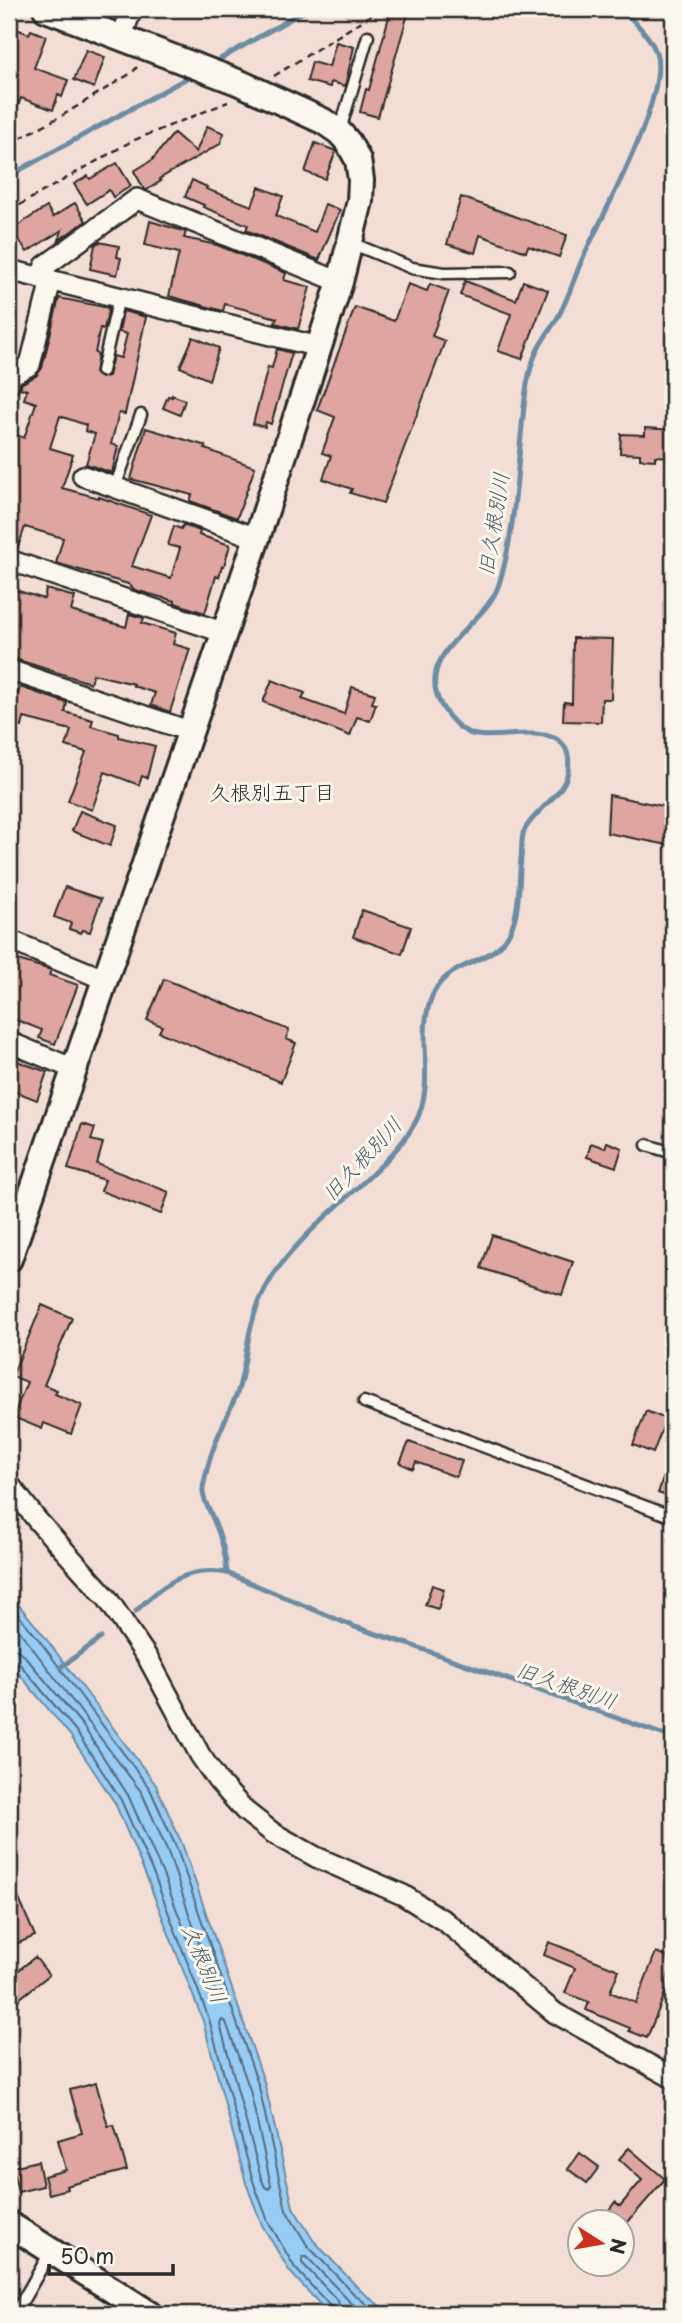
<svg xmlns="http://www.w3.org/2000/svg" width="682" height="2323" viewBox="0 0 682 2323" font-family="'Playpen Sans','Klee One',sans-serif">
<rect width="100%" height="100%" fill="#f3ded5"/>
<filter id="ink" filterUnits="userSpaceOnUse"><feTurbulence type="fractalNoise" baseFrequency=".0143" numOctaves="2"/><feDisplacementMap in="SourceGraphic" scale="14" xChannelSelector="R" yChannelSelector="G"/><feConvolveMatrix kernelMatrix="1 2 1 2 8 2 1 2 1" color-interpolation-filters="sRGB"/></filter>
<g filter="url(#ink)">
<polygon fill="#97ccf5" stroke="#6c8ca4" stroke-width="2" points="9,1593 41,1632 156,1785 183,1846 265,2085 293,2207 313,2240 360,2290 390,2314 329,2314 290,2272 262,2225 246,2183 203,2021 147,1878 115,1803 70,1735 9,1662"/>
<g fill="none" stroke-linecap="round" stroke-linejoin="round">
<g stroke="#566b7c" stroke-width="2">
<polyline points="9,1604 36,1636 150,1789 177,1849 259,2087 286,2210 307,2245 355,2295 379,2314"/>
<polyline points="9,1617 142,1793 168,1852 217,1996 216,2000 211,1998 162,1872 128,1795 83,1726 23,1654 17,1650 9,1649"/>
<polyline points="9,1658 18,1662 76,1731 121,1800 154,1875 209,2019 253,2181 268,2221 295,2268 331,2307 333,2314"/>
<polygon points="222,2020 226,2022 250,2090 271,2185 269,2189 265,2187 261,2178 220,2024"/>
<polyline points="342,2314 338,2301 302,2263 303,2257 307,2257 349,2301 365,2314"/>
</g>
<g stroke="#6c8ca4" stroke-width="5">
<path d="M622,9C633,21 651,36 656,53C670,96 600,219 581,262C574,279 569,296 560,313C553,327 542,339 536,353C525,379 524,408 521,436C516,484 514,537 499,584C487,623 425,647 436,692C440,708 456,729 472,734C500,743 577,713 568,771C564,796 535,809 524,831C521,838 522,850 521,858C518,885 521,918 505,940C489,962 453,963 437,987C411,1027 439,1079 415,1123C393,1163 337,1202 305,1237C280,1263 261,1288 252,1323C245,1347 245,1374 236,1396C224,1423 212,1446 206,1474C205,1479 202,1488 203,1493C204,1501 210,1511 213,1519C221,1536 226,1554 227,1573L355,1627L408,1644L673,1738"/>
<polyline points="213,63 308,9"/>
<polyline points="9,176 196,73"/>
<path d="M136,1611C163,1584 187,1566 227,1573"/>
<polyline points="61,1667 101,1638"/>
</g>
</g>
<g fill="#dfa5a0" stroke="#2b2b2b" stroke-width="2">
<polygon points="391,9 408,14 378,117 360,112 366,89 369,90"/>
<polygon points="9,26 29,34 31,30 46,36 34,68 68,80 62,97 58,95 53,110 21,98 10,127"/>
<polygon points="336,42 354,47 345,86 331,82 330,87 307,81 312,62 329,67"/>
<polygon points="86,50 105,57 94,88 74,80"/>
<polygon points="207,126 224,133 220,144 159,179 161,181 147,190 144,189 134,171 152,160 174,133 196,152"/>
<polygon points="315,143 336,151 325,179 305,172"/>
<polygon points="117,163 131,186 113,197 109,190 87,204 74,184 88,176 90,179"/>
<polygon points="192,180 207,187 206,189 252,206 259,187 283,196 276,216 315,232 325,204 340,210 319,260 246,230 248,225 203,207 204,205 185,197"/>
<polygon points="461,197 567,235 559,257 528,246 526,252 480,235 475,253 447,244"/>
<polygon points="75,203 86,221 59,240 62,230 27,252 12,229 47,207 53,217"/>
<polygon points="150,221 186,232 184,238 217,245 286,273 284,280 310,287 298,329 275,323 277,318 225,304 223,311 169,296 179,253 145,245"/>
<polygon points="99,242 119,246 117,257 121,258 117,275 90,269 95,245"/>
<polygon points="465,281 516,300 523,281 548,290 522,359 498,351 511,314 460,295"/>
<polygon points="408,284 427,291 430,284 449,291 432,336 445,341 383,503 350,493 352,489 323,479 331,456 322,453 335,417 317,410 355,307 394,321"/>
<polygon points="59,298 109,308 104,329 100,328 95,353 98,354 95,373 101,378 108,376 113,356 121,358 127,334 119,332 123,311 146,317 125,414 119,413 111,444 118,446 112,473 86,464 95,434 85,431 86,425 60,416 50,448 73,455 62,488 99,498 99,497 151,515 132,566 171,578 180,548 168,545 174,526 181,529 183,525 200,531 199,535 230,545 224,566 222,566 219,577 216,576 205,613 175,603 175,601 135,590 128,584 56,563 63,538 25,527 17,550 9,548 9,442 12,433 24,438 36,403 24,399 27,390 20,388 22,383 36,376 42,368"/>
<polygon points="193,337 219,348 209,380 180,367"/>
<polygon points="277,349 292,353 271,424 266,422 265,427 253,424 268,367 272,368"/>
<polygon points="172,395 185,400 180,415 163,408 168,396 172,397"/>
<polygon points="146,428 206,446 205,449 255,467 237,518 190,501 192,495 131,479"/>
<polygon points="645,428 673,430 673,457 655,456 655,460 640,459 640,454 620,453 621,434 645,435"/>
<polygon points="9,588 44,599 46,589 75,597 71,611 126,627 129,614 144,618 142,623 176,633 173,644 190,649 170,712 151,705 155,693 133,686 134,684 93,674 90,683 9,657"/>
<polygon points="573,638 613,639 611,699 602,699 601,722 563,721 564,702 572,703"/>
<polygon points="272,680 305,693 302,699 344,714 352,687 375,694 372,703 376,704 370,721 357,717 350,736 263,702"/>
<polygon points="20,687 67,703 65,712 93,720 91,726 119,734 119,737 155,746 147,778 142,776 139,785 105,772 92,810 68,801 86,752 66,746 71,730 24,718 22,727 9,723 9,692 18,694"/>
<polygon points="609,795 673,808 673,846 607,833"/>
<polygon points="80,811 117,825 110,846 72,831"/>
<polygon points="65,887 101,899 90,932 83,930 81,933 69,929 71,923 54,917"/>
<polygon points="362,910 411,927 402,954 353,937"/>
<polygon points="18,960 51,970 49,975 78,985 55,1044 39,1038 42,1030 9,1017 9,961 16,964"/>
<polygon points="164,979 289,1030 286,1039 296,1043 281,1082 159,1032 162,1026 147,1020"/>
<polygon points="9,1058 47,1072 37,1100 9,1089"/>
<polygon points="82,1124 95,1128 91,1140 103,1143 97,1164 169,1192 161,1214 101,1191 105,1180 68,1169"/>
<polygon points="607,1142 622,1148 616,1167 587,1157 591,1143 605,1148"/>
<polygon points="492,1235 573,1262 562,1295 481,1268"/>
<polygon points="42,1305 72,1318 44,1385 57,1390 55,1394 82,1405 71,1434 44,1423 42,1429 13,1417 27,1382 12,1376"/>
<polygon points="646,1411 666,1419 653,1453 633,1445"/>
<polygon points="409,1442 462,1461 456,1477 416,1462 413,1469 400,1463"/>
<polygon points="671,1456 673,1456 673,1498 658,1493"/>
<polygon points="432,1585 444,1589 438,1609 425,1605"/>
<polygon points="9,1876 35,1936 9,1947"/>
<polygon points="549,1942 619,1970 610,1992 636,2003 656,1952 673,1959 666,1983 669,1984 647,2038 629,2031 630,2028 586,2010 589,2002 565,1993 575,1968 544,1955"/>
<polygon points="35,1957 49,1975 19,1999 9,1986 9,1978"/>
<polygon points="96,2083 108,2126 114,2125 127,2170 66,2186 67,2189 49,2194 44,2176 66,2170 58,2140 82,2133 70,2090"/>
<polygon points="629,2148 665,2179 628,2222 600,2222 615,2202 620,2206 642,2180 619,2159"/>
<polygon points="580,2153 599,2167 587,2183 568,2169"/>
<polygon points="38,2161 43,2186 18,2192 12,2167"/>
</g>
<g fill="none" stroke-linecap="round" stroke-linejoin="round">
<g stroke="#2b2b2b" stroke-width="15">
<g id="service">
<polyline points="340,130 368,36"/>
<polyline points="351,243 412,268 444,273 510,272"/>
<polyline points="102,371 119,297"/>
<polyline points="115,487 141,415"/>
<polyline points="647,1145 673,1153"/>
<polyline points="364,1402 673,1517"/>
<polyline points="15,2314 51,2251"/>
</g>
</g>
<g stroke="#2b2b2b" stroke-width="24">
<g id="minor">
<polyline points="121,38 132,9"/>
<polyline points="9,270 319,347"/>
<polyline points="40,278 45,266 137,199 340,282"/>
<polyline points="9,384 11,375 30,365 51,280"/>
<polyline points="83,476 257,538"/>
<polyline points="9,560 225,633"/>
<polyline points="9,670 192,732"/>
<polyline points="9,940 106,980"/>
<polyline points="9,1042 74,1069"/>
<polyline points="9,1484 37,1520 107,1598 149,1660 200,1755 218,1781 245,1811 273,1833 316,1857 403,1895 446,1922 555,2013 673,2078"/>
</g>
</g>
<g stroke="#2b2b2b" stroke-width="30">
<g id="tertiary">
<polyline points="9,1259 257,538 340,282 360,201 361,180 358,160 348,142 339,132 323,121 240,83 46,9"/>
<polyline points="9,2224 150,2314"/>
</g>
</g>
<g stroke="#2b2b2b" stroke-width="2.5" stroke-dasharray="7 5" stroke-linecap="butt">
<polyline points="14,9 25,13"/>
<polyline points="274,76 381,9"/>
<polyline points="9,144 63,115 133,72 137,67"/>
<polyline points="9,211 132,141 228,102"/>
</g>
<use href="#service" stroke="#fbf7ec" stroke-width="10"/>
<use href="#minor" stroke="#fbf7ec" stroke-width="19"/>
<use href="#tertiary" stroke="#fbf7ec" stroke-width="24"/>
</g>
</g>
<g text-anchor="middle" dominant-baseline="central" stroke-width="6" stroke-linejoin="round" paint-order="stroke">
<g font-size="21" font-style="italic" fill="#4b5b68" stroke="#fbf7ec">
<text transform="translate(492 524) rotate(-81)">旧久根別川</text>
<text transform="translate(361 1158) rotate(-47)">旧久根別川</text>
<text transform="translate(567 1684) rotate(19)">旧久根別川</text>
<text transform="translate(206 1963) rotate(68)">久根別川</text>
</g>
<g font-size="21" fill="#2b2b2b" stroke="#fbf7ec">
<text x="272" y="791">久根別五丁目</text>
</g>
</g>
<rect width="682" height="2323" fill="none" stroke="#fbf7ec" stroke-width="35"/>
<rect x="18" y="18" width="647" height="2288" fill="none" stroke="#2b2b2b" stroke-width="2.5" filter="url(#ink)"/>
<g transform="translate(601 2243) rotate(101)"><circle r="33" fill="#fbf7ec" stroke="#a8a59f" stroke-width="2"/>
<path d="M0-5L12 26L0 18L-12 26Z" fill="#c8321e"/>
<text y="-10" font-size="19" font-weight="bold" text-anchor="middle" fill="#2b2b2b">N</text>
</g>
<path d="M49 2264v10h124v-10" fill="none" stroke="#2b2b2b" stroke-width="3.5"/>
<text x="60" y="2264" font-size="21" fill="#2b2b2b" stroke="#fbf7ec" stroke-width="5" paint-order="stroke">50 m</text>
</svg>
